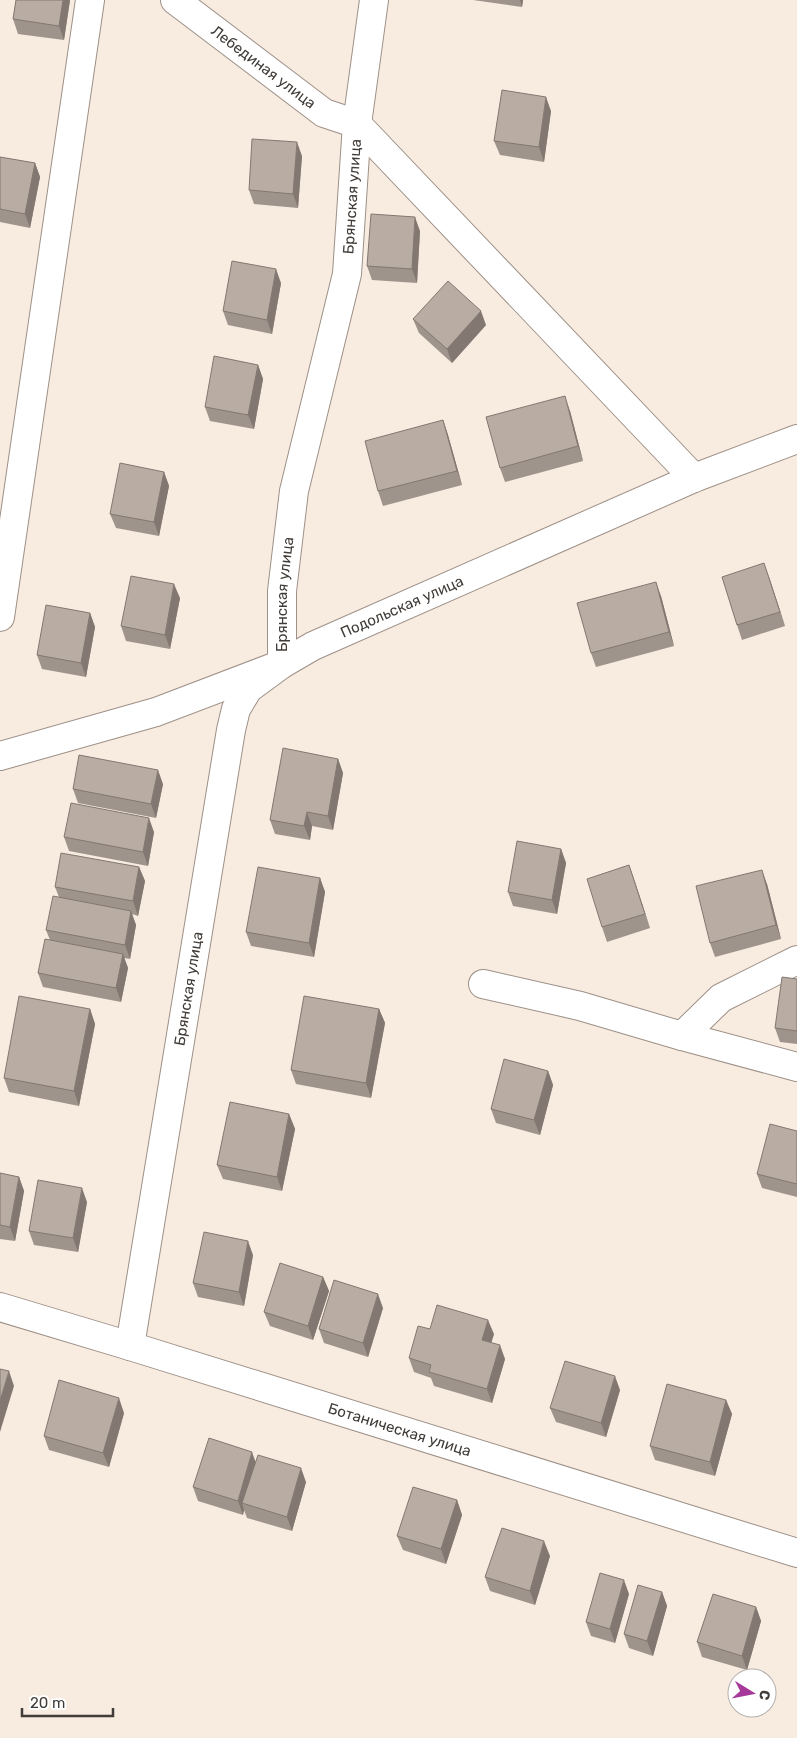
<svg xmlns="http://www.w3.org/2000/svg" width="797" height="1738" viewBox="0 0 797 1738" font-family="Rubik,sans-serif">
<rect width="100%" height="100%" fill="#f8ebe0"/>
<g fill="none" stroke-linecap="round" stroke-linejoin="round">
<g stroke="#9d9087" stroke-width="30">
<g id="minor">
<path id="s1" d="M175,0L324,113L357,124L694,478"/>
<polyline points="0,617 90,0"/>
<path id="s2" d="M0,756L156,712L282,664L313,646L694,478L797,439"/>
<polyline points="797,960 721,998 682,1036 797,1067"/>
<polyline points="483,984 580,1006 682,1036"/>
<path id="s3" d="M0,1307L130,1346L797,1553"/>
<path id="s4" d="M130,1346L231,730L236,709L248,689L282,664V591L294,491L347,274L357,124L374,0"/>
</g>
</g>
<use href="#minor" stroke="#fff" stroke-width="28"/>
</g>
<g fill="#9f948b">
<polygon points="16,0 70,0 64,40 18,34 13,19"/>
<polygon points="473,0 523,0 522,7"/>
<polygon points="551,111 544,162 500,155 494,141"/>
<polygon points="302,156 298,208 254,204 249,190"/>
<polygon points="0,157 35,163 40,177 30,228 0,222"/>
<polygon points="420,231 417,283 372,280 367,266"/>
<polygon points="281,283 272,334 228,325 223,311"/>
<polygon points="413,319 486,325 452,363 419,333"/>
<polygon points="258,365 263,379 254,429 210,421 205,407"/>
<polygon points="570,411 583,461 505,482 500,468"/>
<polygon points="443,420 448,435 462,485 383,506 378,491"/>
<polygon points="164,472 169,486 159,536 116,528 110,514"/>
<polygon points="769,577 785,626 742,640 737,625"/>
<polygon points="661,596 674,646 596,667 591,653"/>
<polygon points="180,598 170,649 126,641 121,626"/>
<polygon points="90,613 95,627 86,677 42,669 37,655"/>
<polygon points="338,759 343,773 333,830 312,826 310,840 275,834 270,820"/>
<polygon points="163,784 156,818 78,803 73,789"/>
<polygon points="154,832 148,866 69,851 64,837"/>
<polygon points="561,849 566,863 557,914 513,906 508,892"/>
<polygon points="629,865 650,928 607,942 602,927"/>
<polygon points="139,867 145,881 138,916 132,914 136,925 130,959 124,958 128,968 121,1002 43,987 38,973 50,940 46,930 59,897 55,887"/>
<polygon points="320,878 325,892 314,957 251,946 246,932"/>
<polygon points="767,884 781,939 715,957 710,943"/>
<polygon points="797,979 797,1044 780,1042 775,1028"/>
<polygon points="90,1009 95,1024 79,1106 9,1092 4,1078"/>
<polygon points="379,1009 385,1023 371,1098 296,1084 291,1070"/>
<polygon points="548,1071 553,1085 540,1135 496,1123 491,1109"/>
<polygon points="289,1114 295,1129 282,1191 223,1179 217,1165"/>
<polygon points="797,1131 797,1197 762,1188 757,1174"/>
<polygon points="0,1173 19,1177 24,1191 15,1241 0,1239"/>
<polygon points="87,1202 78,1252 34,1245 29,1231"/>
<polygon points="253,1255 244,1306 198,1297 193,1283"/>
<polygon points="323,1277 329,1291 313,1340 270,1326 264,1312"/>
<polygon points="383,1308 368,1357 324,1343 319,1329"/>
<polygon points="430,1329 494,1334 491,1342 505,1359 492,1403 434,1386 431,1378 414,1372 409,1358"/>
<polygon points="620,1390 606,1437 556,1422 550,1408"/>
<polygon points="726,1400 732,1414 715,1476 655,1460 650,1446"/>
<polygon points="124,1413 109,1467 49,1450 44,1436"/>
<polygon points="256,1462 306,1482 292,1531 247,1518 244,1510 243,1515 198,1501 193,1487"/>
<polygon points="457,1500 462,1515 446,1564 403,1550 397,1536"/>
<polygon points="550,1556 535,1605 490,1591 485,1577"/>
<polygon points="662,1592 667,1606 653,1656 629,1648 624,1634"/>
<polygon points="629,1594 615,1643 591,1636 586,1622"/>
<polygon points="756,1607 761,1621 747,1670 702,1657 697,1642"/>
</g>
<g fill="#827871">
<polygon points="63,0 70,0 64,40 59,26"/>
<polygon points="520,0 523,0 522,7"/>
<polygon points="546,97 551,111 544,162 539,147"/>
<polygon points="297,142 302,156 298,208 293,194"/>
<polygon points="35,163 40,177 30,228 25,214"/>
<polygon points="415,217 420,231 417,283 412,269"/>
<polygon points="276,269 281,283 272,334 267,320"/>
<polygon points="481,311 486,325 452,363 447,349"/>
<polygon points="258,365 263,379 254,429 248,415"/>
<polygon points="565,396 570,411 583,461 578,446"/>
<polygon points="443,420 448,435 462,485 457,471"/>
<polygon points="164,472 169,486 159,536 154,522"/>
<polygon points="764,563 769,577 785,626 780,612"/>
<polygon points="656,582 661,596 674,646 669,632"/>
<polygon points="174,584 180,598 170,649 165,635"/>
<polygon points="90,613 95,627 86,677 81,663"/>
<polygon points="338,759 343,773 333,830 328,816"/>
<polygon points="158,770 163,784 156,818 151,804"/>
<polygon points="307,812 312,826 310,840 304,826"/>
<polygon points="149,818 154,832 148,866 143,852"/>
<polygon points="561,849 566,863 557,914 552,900"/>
<polygon points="629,865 634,879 650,928 645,914"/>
<polygon points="139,867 145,881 138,916 133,901"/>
<polygon points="762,870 767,884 781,939 776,925"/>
<polygon points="320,878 325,892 314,957 309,943"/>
<polygon points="131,911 136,925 130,959 125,945"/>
<polygon points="123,954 128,968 121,1002 116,988"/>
<polygon points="90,1009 95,1024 79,1106 74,1091"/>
<polygon points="379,1009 385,1023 371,1098 366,1083"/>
<polygon points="548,1071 553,1085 540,1135 534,1120"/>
<polygon points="289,1114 295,1129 282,1191 277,1177"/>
<polygon points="19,1177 24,1191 15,1241 10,1227"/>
<polygon points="82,1188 87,1202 78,1252 73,1238"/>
<polygon points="248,1241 253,1255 244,1306 239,1292"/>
<polygon points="323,1277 329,1291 313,1340 308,1326"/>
<polygon points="378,1294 383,1308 368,1357 363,1343"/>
<polygon points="488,1320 494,1334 488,1354 482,1340"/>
<polygon points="500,1345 505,1359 492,1403 487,1389"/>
<polygon points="9,1371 14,1386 0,1432 0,1401"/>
<polygon points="615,1376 620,1390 606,1437 601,1423"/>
<polygon points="119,1398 124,1413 109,1467 103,1453"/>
<polygon points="726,1400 732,1414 715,1476 710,1462"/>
<polygon points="252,1452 257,1466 242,1503 244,1510 243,1515 238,1501"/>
<polygon points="301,1468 306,1482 292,1531 287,1517"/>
<polygon points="457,1500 462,1515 446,1564 441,1549"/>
<polygon points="544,1541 550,1556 535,1605 530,1591"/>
<polygon points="624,1580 629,1594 615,1643 610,1629"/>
<polygon points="662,1592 667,1606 653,1656 647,1641"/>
<polygon points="756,1607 761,1621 747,1670 742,1656"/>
</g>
<g fill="#b9aca2" stroke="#827871">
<polygon points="16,0 63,0 59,26 13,19"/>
<polygon points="502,90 546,97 539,147 494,141"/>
<polygon points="252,139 297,142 293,194 249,190"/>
<polygon points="0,157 35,163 25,214 0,209"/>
<polygon points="371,214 415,217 412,269 367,266"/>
<polygon points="232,261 276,269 267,320 223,311"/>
<polygon points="448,281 481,311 447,349 413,319"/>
<polygon points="214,356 258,365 248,415 205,407"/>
<polygon points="565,396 578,446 500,468 486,417"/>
<polygon points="443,420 457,471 378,491 365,441"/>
<polygon points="120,463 164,472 154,522 110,514"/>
<polygon points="764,563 780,612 737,625 722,577"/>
<polygon points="131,576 174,584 165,635 121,626"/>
<polygon points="656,582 669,632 591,653 577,603"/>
<polygon points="46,605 90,613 81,663 37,655"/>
<polygon points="283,748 338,759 328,816 307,812 304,826 270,820"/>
<polygon points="79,755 158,770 151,804 73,789"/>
<polygon points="71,803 149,818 143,852 64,837"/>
<polygon points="517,841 561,849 552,900 508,892"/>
<polygon points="61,853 139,867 133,901 55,887"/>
<polygon points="629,865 645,914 602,927 587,879"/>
<polygon points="258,867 320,878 309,943 246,932"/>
<polygon points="762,870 776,925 710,943 696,886"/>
<polygon points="53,896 131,911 125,945 46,930"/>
<polygon points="45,939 123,954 116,988 38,973"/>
<polygon points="782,977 797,979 797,1031 775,1028"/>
<polygon points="19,996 90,1009 74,1091 4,1078"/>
<polygon points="304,996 379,1009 366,1083 291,1070"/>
<polygon points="504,1059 548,1071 534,1120 491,1109"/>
<polygon points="230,1102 289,1114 277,1177 217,1165"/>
<polygon points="770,1124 797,1131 797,1184 757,1174"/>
<polygon points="0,1173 19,1177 10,1227 0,1225"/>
<polygon points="38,1180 82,1188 73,1238 29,1231"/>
<polygon points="204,1232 248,1241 239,1292 193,1283"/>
<polygon points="280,1263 323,1277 308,1326 264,1312"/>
<polygon points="334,1280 378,1294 363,1343 319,1329"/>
<polygon points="437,1305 488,1320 482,1340 500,1345 487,1389 429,1372 431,1365 409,1358 418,1326 430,1329"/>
<polygon points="565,1361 615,1376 601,1423 550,1408"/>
<polygon points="0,1369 9,1371 0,1401"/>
<polygon points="59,1380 119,1398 103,1453 44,1436"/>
<polygon points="667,1384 726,1400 710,1462 650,1446"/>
<polygon points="209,1438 252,1452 238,1501 193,1487"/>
<polygon points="258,1455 301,1468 287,1517 242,1503"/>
<polygon points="413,1487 457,1500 441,1549 397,1536"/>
<polygon points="502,1528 544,1541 530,1591 485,1577"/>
<polygon points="600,1573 624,1580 610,1629 586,1622"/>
<polygon points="638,1585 662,1592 647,1641 624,1634"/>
<polygon points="713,1594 756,1607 742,1656 697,1642"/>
</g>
<g text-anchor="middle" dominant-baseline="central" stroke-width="4" stroke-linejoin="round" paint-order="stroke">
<g font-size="15" fill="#413c38" stroke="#fff">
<text stroke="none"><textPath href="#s1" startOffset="111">Лебединая улица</textPath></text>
<text stroke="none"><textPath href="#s4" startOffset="1186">Брянская улица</textPath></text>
<text stroke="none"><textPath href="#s4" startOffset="781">Брянская улица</textPath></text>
<text stroke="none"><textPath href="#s2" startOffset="430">Подольская улица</textPath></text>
<text stroke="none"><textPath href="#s4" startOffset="362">Брянская улица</textPath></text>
<text stroke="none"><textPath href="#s3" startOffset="418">Ботаническая улица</textPath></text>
</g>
</g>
<g transform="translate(752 1693) rotate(100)"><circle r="24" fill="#ffffff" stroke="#b3b1af"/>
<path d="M0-4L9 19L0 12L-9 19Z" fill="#a63a9a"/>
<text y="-8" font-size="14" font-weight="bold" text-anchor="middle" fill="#413c38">С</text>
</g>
<path d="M22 1708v8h91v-8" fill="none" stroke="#413c38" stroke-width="2.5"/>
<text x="30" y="1708" font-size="15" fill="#413c38" stroke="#ffffff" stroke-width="4" paint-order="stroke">20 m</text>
</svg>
